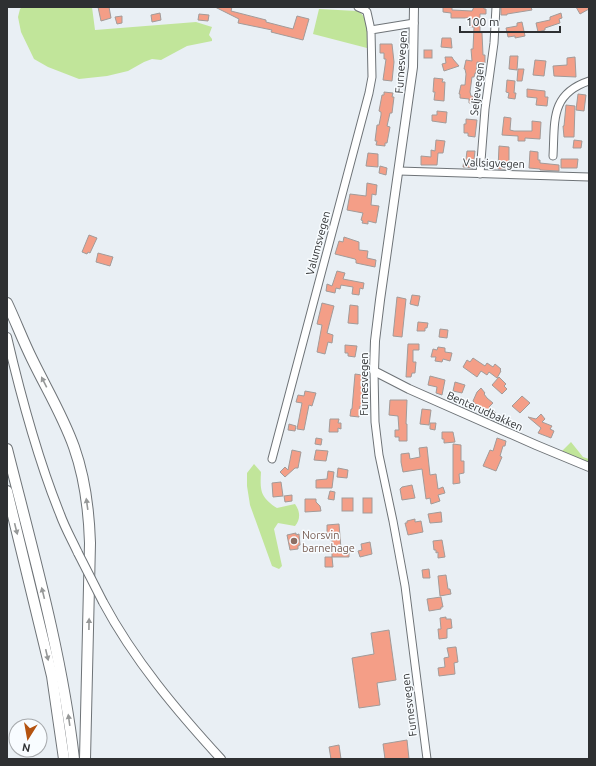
<svg xmlns="http://www.w3.org/2000/svg" width="596" height="766" viewBox="0 0 596 766" font-family="Ubuntu,sans-serif">
<rect width="100%" height="100%" fill="#e9eff4"/>
<g fill="#c1e59a">
<polygon points="22,7 92,7 95,30 196,22 212,27 209,35 212,39 212,41 187,46 161,60 152,59 144,62 128,71 107,76 79,79 48,67 34,59 21,32 18,17 20,9"/>
<path d="M319,9L357,11C370,16 367,37 367,48L313,34Z"/>
<polygon points="571,442 583,457 589,459 589,463 561,452"/>
<path d="M254,464L261,472C260,490 260,497 277,508L295,504C300,511 301,519 295,526L278,523L274,529L282,566L279,569L272,566L250,505L247,486V473Z"/>
</g>
<g fill="#f49e87" stroke="#a29b99">
<polygon points="98,7 109,7 111,18 101,21"/>
<polygon points="215,7 232,7 231,11 266,20 266,22 293,29 297,16 309,19 303,40 271,32 272,30 238,23 239,19"/>
<polygon points="443,7 452,7 452,10 472,11 474,7 484,7 484,9 486,9 486,14 480,14 480,32 482,33 483,55 485,55 485,63 477,62 476,73 475,73 474,77 472,77 470,92 471,96 479,97 478,104 469,103 469,99 460,98 460,94 459,94 461,85 465,85 466,74 465,69 464,69 466,60 472,61 471,49 473,49 474,27 470,27 470,18 451,18 451,13 443,12"/>
<polygon points="501,7 531,7 532,10 507,14 507,15 501,15"/>
<polygon points="576,7 589,7 589,9 580,14"/>
<polygon points="160,13 161,20 152,22 151,15"/>
<polygon points="561,13 562,18 559,19 560,23 545,28 545,30 538,32 536,23 550,20 550,17"/>
<polygon points="199,14 209,15 208,21 198,20"/>
<polygon points="122,16 122,23 117,24 115,17"/>
<polygon points="522,22 525,36 515,38 515,36 508,37 506,28 517,26 517,23"/>
<polygon points="442,38 451,38 452,48 441,47"/>
<polygon points="380,44 392,44 394,62 392,81 383,80 386,59 384,59 384,53 380,53"/>
<rect x="424" y="50" width="8" height="8"/>
<polygon points="510,56 518,56 517,70 509,69"/>
<polygon points="445,57 452,57 453,59 459,66 444,71 442,64 446,63"/>
<polygon points="575,57 576,77 554,76 553,66 567,65 567,58"/>
<polygon points="535,60 546,61 544,76 533,75"/>
<polygon points="518,69 524,69 522,81 517,81"/>
<polygon points="434,78 443,79 442,82 445,82 444,101 434,100 435,92 433,92"/>
<polygon points="507,80 515,81 514,93 516,93 515,99 508,98 509,93 506,92"/>
<polygon points="527,89 545,91 545,97 548,97 547,106 536,105 537,98 527,97"/>
<polygon points="384,92 393,93 392,97 394,97 392,113 390,113 387,126 390,127 387,143 385,143 385,146 376,145 377,141 375,141 377,125 379,125 381,115 381,112 379,111 382,95 384,95"/>
<polygon points="578,94 586,95 584,111 576,110"/>
<polygon points="566,105 575,106 574,137 564,137 563,126 564,126"/>
<polygon points="437,111 447,112 446,123 432,121 432,115 437,115"/>
<polygon points="504,117 511,118 510,130 514,131 532,131 532,121 541,122 540,139 525,138 525,141 518,141 518,136 502,135"/>
<polygon points="466,119 477,120 475,137 468,136 468,133 464,133 464,124 466,124"/>
<polygon points="436,140 445,141 443,153 438,153 437,165 421,165 421,156 431,157 431,150 435,151"/>
<polygon points="574,140 582,141 581,148 573,148"/>
<polygon points="499,146 509,147 509,169 498,169"/>
<polygon points="467,151 475,151 473,168 463,167 464,159 466,159"/>
<polygon points="530,151 538,152 538,160 540,160 540,163 559,165 559,171 540,170 540,169 529,168"/>
<polygon points="368,153 378,154 378,167 366,166"/>
<polygon points="561,159 578,159 577,168 561,168"/>
<polygon points="380,166 387,168 386,175 379,173"/>
<polygon points="367,183 377,185 376,195 372,194 371,205 379,206 376,223 368,221 368,224 362,223 363,221 361,220 363,213 347,210 350,194 366,196"/>
<polygon points="89,235 97,238 90,253 88,252 87,254 82,252"/>
<polygon points="344,237 359,242 359,250 368,251 367,258 376,260 375,267 356,263 356,260 355,259 335,254 339,241 343,242"/>
<polygon points="98,253 113,257 110,266 96,262"/>
<polygon points="337,271 345,273 343,279 364,283 363,289 360,288 359,295 352,294 353,287 341,285 340,289 336,288 335,293 326,291 327,284 332,286"/>
<polygon points="412,295 420,296 418,306 410,304"/>
<polygon points="397,297 406,299 402,337 393,336"/>
<polygon points="322,303 334,306 327,333 333,335 332,343 328,342 325,354 317,352 322,325 317,324"/>
<polygon points="350,305 358,306 358,324 348,323"/>
<polygon points="418,322 428,323 427,328 425,328 425,331 417,331"/>
<polygon points="440,329 448,330 447,338 439,337"/>
<polygon points="408,344 419,344 419,350 413,350 413,362 416,362 415,373 412,373 411,377 406,377"/>
<polygon points="345,345 357,346 355,357 348,356 348,353 345,353"/>
<polygon points="438,347 445,348 445,352 452,353 450,361 443,359 442,362 435,361 436,357 431,357 433,349 437,350"/>
<polygon points="473,358 485,366 487,363 493,367 495,364 501,369 500,370 501,371 497,378 489,372 487,375 481,371 477,377 463,367 467,360 470,362"/>
<polygon points="355,374 362,375 361,385 364,386 362,406 360,406 359,417 350,416 351,409 352,409"/>
<polygon points="430,376 445,380 442,395 436,393 437,387 428,385"/>
<polygon points="499,377 506,384 504,386 507,389 502,394 492,385"/>
<polygon points="455,382 465,385 462,393 453,391"/>
<polygon points="481,388 485,393 484,394 487,398 493,403 489,407 496,413 491,418 479,405 477,406 473,401 477,392"/>
<polygon points="305,391 316,393 312,406 309,405 304,430 297,429 302,403 296,402 298,395 304,396"/>
<polygon points="522,396 530,403 520,413 512,406"/>
<polygon points="390,400 407,400 406,424 407,424 407,441 399,441 399,437 395,437 395,430 399,430 398,416 389,415"/>
<polygon points="422,409 431,410 429,425 420,424"/>
<polygon points="541,414 545,419 542,422 552,426 550,429 554,431 551,438 538,433 541,428 528,417 536,419"/>
<polygon points="330,419 339,419 338,423 341,423 341,429 338,428 338,432 329,432"/>
<polygon points="430,423 436,423 435,430 430,429"/>
<polygon points="289,424 296,426 295,431 288,430"/>
<polygon points="442,432 453,432 455,442 444,443 444,439 442,439"/>
<polygon points="316,438 322,439 321,445 315,444"/>
<polygon points="497,438 506,441 505,446 503,446 500,456 502,457 496,471 483,466 490,450 493,451"/>
<polygon points="453,444 461,445 461,461 464,461 464,473 459,474 460,483 453,484"/>
<polygon points="427,447 430,475 436,474 438,489 443,487 445,493 438,495 440,501 431,504 430,498 426,499 422,469 403,472 401,462 401,454 409,453 410,459 420,457 419,448"/>
<polygon points="292,450 301,452 298,468 295,468 285,477 280,472 285,467 288,470"/>
<polygon points="316,450 328,451 326,461 314,460"/>
<polygon points="338,468 348,470 347,478 337,477"/>
<polygon points="328,471 334,472 332,488 316,488 316,480 327,479"/>
<polygon points="281,482 283,496 273,497 272,483"/>
<polygon points="412,485 415,498 402,500 400,489 402,487"/>
<polygon points="330,491 335,492 334,500 328,499"/>
<polygon points="292,495 292,501 285,502 284,496"/>
<rect x="342" y="498" width="11" height="13"/>
<rect x="363" y="498" width="9" height="15"/>
<polygon points="305,499 316,499 316,502 320,506 321,511 305,512"/>
<polygon points="441,512 442,522 430,523 428,514"/>
<polygon points="415,519 415,522 421,521 423,532 408,535 405,523 407,523 407,521"/>
<polygon points="339,524 341,549 349,548 349,557 332,557 332,540 327,539 327,525"/>
<polygon points="296,533 296,535 299,534 300,545 298,546 298,549 290,550 287,535"/>
<polygon points="442,540 445,557 438,558 438,552 436,553 436,550 434,550 433,541"/>
<polygon points="370,542 372,554 360,557 358,551 362,550 361,544"/>
<polygon points="325,557 332,557 333,567 325,567"/>
<polygon points="429,569 430,578 423,578 422,570"/>
<polygon points="446,575 448,589 450,589 451,594 440,596 438,576"/>
<polygon points="441,597 443,607 441,607 441,609 429,611 427,599"/>
<polygon points="446,617 446,619 451,619 452,628 447,629 447,638 439,639 438,629 441,629 440,618"/>
<polygon points="389,630 396,680 377,683 380,705 359,708 352,658 374,654 371,633"/>
<polygon points="455,647 456,647 458,662 454,663 455,674 439,676 438,668 445,667 444,658 449,657 447,648"/>
<polygon points="407,740 409,759 385,759 383,744"/>
<polygon points="339,745 341,759 331,759 329,747"/>
</g>
<g fill="none" stroke-linecap="round" stroke-linejoin="round">
<g stroke="#6e7377" stroke-width="9">
<g id="minor">
<polyline points="358,7 365,10 367,12 371,30"/>
<path d="M553,156C555,121 550,94 589,81"/>
<polyline points="399,171 589,177"/>
<polyline points="480,174 485,109 494,43 496,7"/>
<polyline points="374,371 375,422 379,455 393,521 405,586 427,759"/>
<polyline points="272,459 369,93 372,77 371,30 414,23"/>
</g>
</g>
<g stroke="#6e7377" stroke-width="10">
<g id="major">
<polyline points="414,7 413,67 380,300 375,341 374,371 409,389 536,445 589,467"/>
<path d="M7,337C21,397 37,457 60,514C65,528 72,540 78,553"/>
<path d="M103,602C134,660 177,711 221,759"/>
</g>
</g>
<g stroke="#6e7377" stroke-width="12">
<g id="highway">
<path d="M7,303C16,322 23,341 32,359C46,388 63,416 74,447C85,478 89,510 90,543L85,759"/>
<path d="M7,449C33,552 62,654 74,759"/>
<polyline points="7,491 52,676 64,759"/>
</g>
</g>
<use href="#minor" stroke="#fff" stroke-width="7"/>
<use href="#major" stroke="#fff" stroke-width="8"/>
<use href="#highway" stroke="#fff" stroke-width="10"/>
<g stroke="#6e7377" stroke-width="10" stroke-linecap="butt">
<polyline id="major-bridge" points="78,553 103,602"/>
</g>
<use href="#major-bridge" stroke="#fff" stroke-width="8"/>
</g>
<defs><path id="oneway-solid" d="M-6-.8H1V-3.2L6.5 0L1 3.2V.8H-6Z"/></defs>
<g fill="#969898">
<use href="#oneway-solid" transform="translate(44 382) rotate(-117)"/>
<use href="#oneway-solid" transform="translate(87 504) rotate(-98)"/>
<use href="#oneway-solid" transform="translate(16 529) rotate(76)"/>
<use href="#oneway-solid" transform="translate(43 593) rotate(-104)"/>
<use href="#oneway-solid" transform="translate(89 624) rotate(-89)"/>
<use href="#oneway-solid" transform="translate(47 655) rotate(77)"/>
<use href="#oneway-solid" transform="translate(69 720) rotate(-98)"/>
</g>
<circle fill="#8d6e63" stroke="#f8fcff" stroke-width="1.5" cx="294" cy="541" r="4"/>
<g text-anchor="middle" dominant-baseline="central" stroke-width="3" stroke-linejoin="round" paint-order="stroke">
<g font-size="11" fill="#2e3032" stroke="#f8fcff">
<text transform="translate(401 62) rotate(-86)">Furnesvegen</text>
<text transform="translate(477 89) rotate(-83)">Seljevegen</text>
<text transform="translate(494 163) rotate(2)">Vallsigvegen</text>
<text transform="translate(318 243) rotate(-75)">Valumsvegen</text>
<text transform="translate(364 384) rotate(-90)">Furnesvegen</text>
<text transform="translate(485 411) rotate(24)">Benterudbakken</text>
<text transform="translate(409 705) rotate(-97)">Furnesvegen</text>
</g>
<g font-size="11" fill="#785e54" stroke="#f8fcff" text-anchor="start">
<text x="302" y="535">Norsvin<tspan x="302" dy="13">barnehage</tspan></text>
</g>
</g>
<rect width="596" height="766" fill="none" stroke="#2e3032" stroke-width="16"/>
<g transform="translate(28 738) rotate(191)"><circle r="19" fill="#f8fcff" stroke="#a7aaad"/>
<path d="M0-3L7 15L0 10L-7 15Z" fill="#b45310"/>
<text y="-6" font-size="11" font-weight="bold" text-anchor="middle" fill="#2e3032">N</text>
</g>
<path d="M460 26v6h100v-6" fill="none" stroke="#2e3032" stroke-width="2"/>
<text x="466" y="26" font-size="12" fill="#2e3032" stroke="#f8fcff" stroke-width="3" paint-order="stroke">100 m</text>
</svg>
